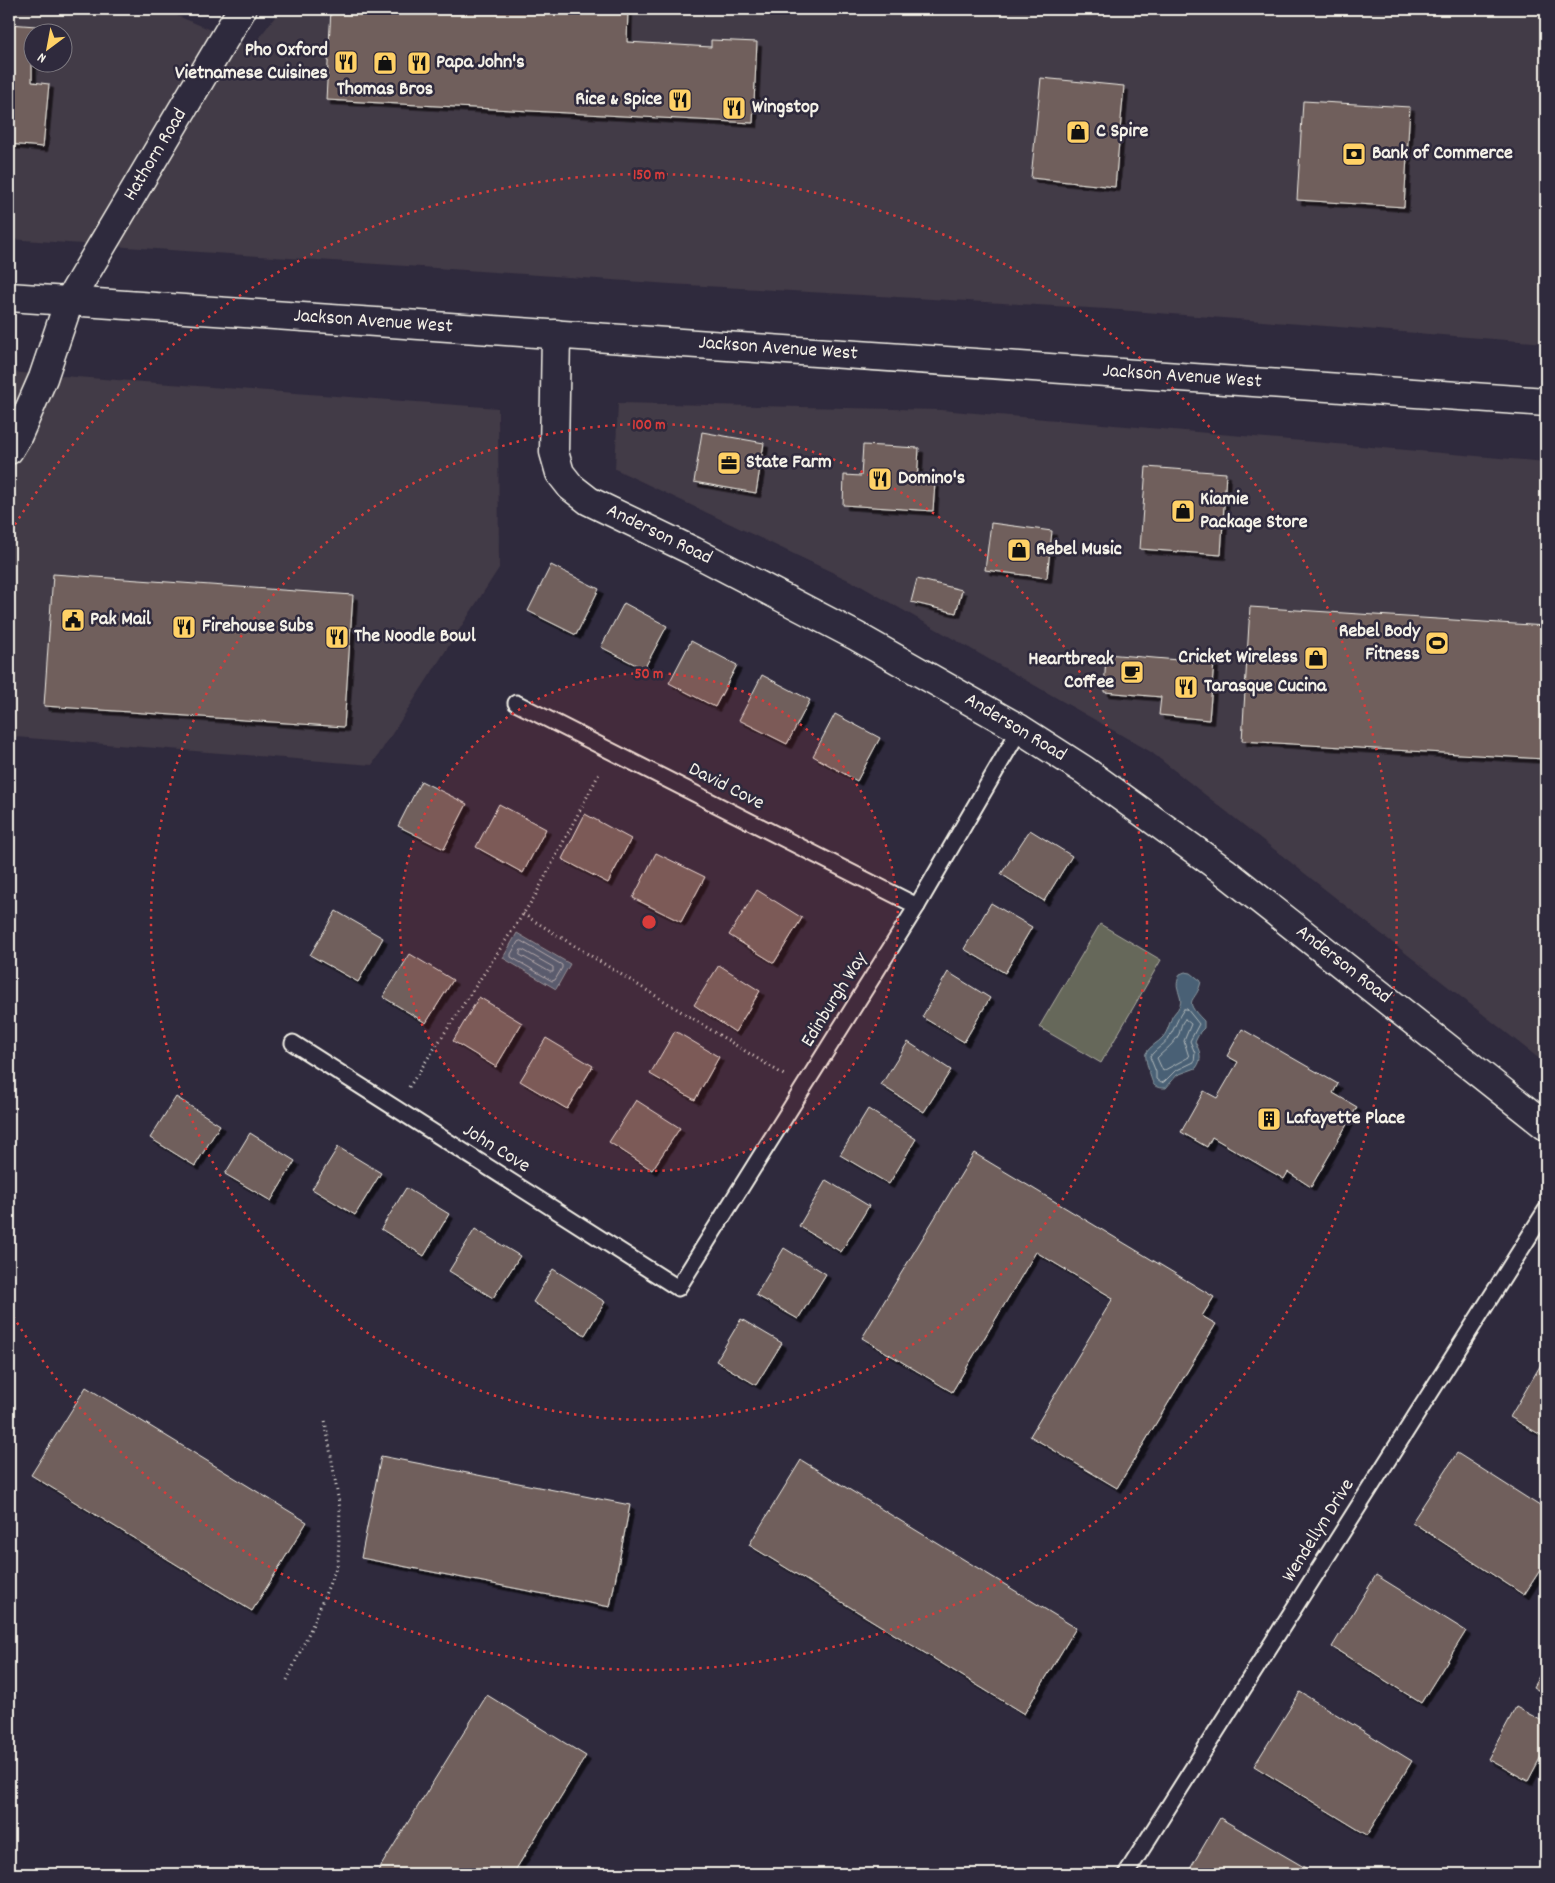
<svg xmlns="http://www.w3.org/2000/svg" width="1555" height="1883" viewBox="0 0 1555 1883" font-family="Dekko,sans-serif">
<defs>
<filter id="shadow"><feDropShadow dx="4.5" dy="4.5" stdDeviation="0" flood-color="#0009"/></filter>
</defs>
<rect width="100%" height="100%" fill="#2f2a3d"/>
<filter id="ink" filterUnits="userSpaceOnUse"><feTurbulence type="fractalNoise" baseFrequency=".02" numOctaves="2"/><feDisplacementMap in="SourceGraphic" scale="10" xChannelSelector="R" yChannelSelector="G"/><feConvolveMatrix kernelMatrix="1 2 1 2 8 2 1 2 1" color-interpolation-filters="sRGB"/></filter>
<g filter="url(#ink)">
<g fill="#423a46" fill-rule="evenodd">
<path d="M9,9H161L252,47L281,9H1546V343L1106,309L670,284L9,239ZM32,32H62V62H32Z"/>
<polygon points="9,372 498,408 499,568 372,765 15,737 9,726"/>
<polygon points="618,403 941,410 1546,462 1546,1064 1151,752 859,585 615,469"/>
</g>
<polygon fill="#66685a" stroke="#adaca1" points="1100,924 1161,960 1101,1063 1039,1027"/>
<g fill="#496174" stroke="#8d9ba2">
<polygon points="517,933 570,964 556,989 503,958"/>
<path d="M1185,972L1191,973L1201,981C1197,1004 1180,997 1204,1021V1028L1200,1032L1195,1042C1200,1051 1203,1059 1196,1068L1177,1075L1166,1088C1162,1088 1157,1088 1154,1085C1152,1083 1144,1057 1146,1053C1150,1046 1158,1043 1163,1037C1168,1031 1169,1024 1172,1017C1174,1013 1177,1011 1179,1007C1183,1000 1179,996 1178,989C1176,984 1178,979 1180,974Z"/>
</g>
<g fill="none" stroke-linecap="round" stroke-linejoin="round">
<g stroke="#b0b7ba" stroke-width="1">
<polygon points="521,941 562,965 562,968 555,980 552,981 511,957 511,954 518,942"/>
<polygon points="521,950 523,950 553,967 553,972 550,972 520,955"/>
<path d="M1184,1009H1187L1199,1024L1190,1041L1195,1053L1194,1062L1175,1071L1164,1082L1161,1083L1156,1079V1072L1150,1057C1155,1049 1163,1046 1168,1039C1175,1029 1177,1018 1184,1009Z"/>
<path d="M1185,1019L1191,1024L1184,1041L1189,1057L1163,1071L1157,1058C1165,1050 1174,1044 1179,1034C1181,1028 1181,1023 1185,1019Z"/>
</g>
</g>
<g fill="#6f5e5c" stroke="#f4f1e8" filter="url(#shadow)">
<polygon points="331,9 628,9 627,42 711,47 711,40 757,42 753,123 326,100"/>
<polygon points="9,24 36,26 36,32 32,32 32,82 49,84 43,147 9,144"/>
<polygon points="1041,78 1124,86 1115,187 1031,178"/>
<polygon points="1303,101 1410,107 1404,207 1297,200"/>
<polygon points="702,432 764,443 756,493 694,482"/>
<polygon points="863,445 919,448 917,482 935,483 933,511 843,505 844,475 861,476"/>
<polygon points="1146,467 1226,473 1221,555 1140,549"/>
<polygon points="991,523 1052,531 1047,578 985,570"/>
<polygon points="551,565 599,589 576,635 528,611"/>
<polygon points="53,574 353,595 344,727 44,706"/>
<polygon points="917,579 962,590 956,613 911,602"/>
<polygon points="624,603 667,626 644,669 601,647"/>
<polygon points="1250,607 1546,626 1546,714 1544,759 1242,741"/>
<polygon points="691,641 737,665 715,707 669,683"/>
<polygon points="1106,654 1214,663 1209,720 1159,715 1161,697 1104,692"/>
<polygon points="762,675 810,700 787,744 739,720"/>
<polygon points="835,714 880,738 857,781 813,756"/>
<polygon points="421,781 467,804 444,849 398,826"/>
<polygon points="499,804 546,829 523,873 476,847"/>
<polygon points="585,814 631,839 608,883 562,859"/>
<polygon points="1030,830 1072,856 1044,901 1001,874"/>
<polygon points="656,853 705,877 681,922 633,898"/>
<polygon points="757,890 802,918 774,963 729,935"/>
<polygon points="991,903 1032,927 1005,973 964,949"/>
<polygon points="336,911 383,938 358,982 310,955"/>
<polygon points="410,954 453,980 426,1023 383,997"/>
<polygon points="719,965 760,991 735,1032 694,1005"/>
<polygon points="948,972 990,998 964,1042 922,1017"/>
<polygon points="479,997 522,1023 496,1067 453,1041"/>
<polygon points="1242,1029 1338,1084 1333,1093 1357,1107 1311,1187 1288,1172 1284,1179 1212,1137 1207,1147 1181,1132 1204,1091 1217,1098 1238,1062 1227,1056"/>
<polygon points="675,1031 719,1057 695,1100 650,1074"/>
<polygon points="546,1038 593,1066 567,1109 520,1081"/>
<polygon points="908,1042 951,1070 924,1112 881,1085"/>
<polygon points="176,1097 220,1125 195,1166 150,1138"/>
<polygon points="636,1100 680,1128 652,1170 609,1142"/>
<polygon points="868,1109 916,1139 889,1184 840,1155"/>
<polygon points="250,1133 295,1161 271,1201 225,1174"/>
<polygon points="338,1147 381,1173 355,1215 312,1189"/>
<polygon points="974,1153 1214,1297 1202,1316 1216,1324 1117,1488 1030,1436 1113,1298 1036,1252 952,1392 862,1338"/>
<polygon points="826,1180 869,1206 841,1252 799,1226"/>
<polygon points="406,1188 449,1214 424,1256 381,1229"/>
<polygon points="475,1229 520,1256 493,1298 449,1271"/>
<polygon points="784,1248 826,1274 798,1319 756,1295"/>
<polygon points="553,1269 605,1302 585,1335 533,1302"/>
<polygon points="741,1319 782,1343 756,1385 716,1361"/>
<polygon points="1546,1356 1546,1438 1510,1417"/>
<polygon points="86,1387 307,1522 252,1611 31,1475"/>
<polygon points="1457,1453 1546,1510 1546,1561 1524,1595 1412,1522"/>
<polygon points="381,1456 630,1505 610,1607 361,1558"/>
<polygon points="801,1460 1076,1628 1024,1714 749,1545"/>
<polygon points="1376,1575 1466,1631 1421,1703 1332,1647"/>
<polygon points="1546,1664 1546,1695 1533,1687"/>
<polygon points="1300,1692 1412,1761 1367,1835 1254,1766"/>
<polygon points="487,1695 586,1756 513,1874 376,1874"/>
<polygon points="1516,1707 1546,1723 1546,1747 1528,1781 1488,1759"/>
<polygon points="1220,1818 1309,1870 1307,1874 1187,1874"/>
</g>
<g fill="none" stroke-linecap="round" stroke-linejoin="round">
<g stroke="#f4f1e8" stroke-width="19">
<g id="service">
<polyline points="516,703 917,906"/>
<polyline points="293,1043 678,1288 917,906 1020,729"/>
<polyline points="1126,1874 1546,1210"/>
</g>
</g>
<g stroke="#f4f1e8" stroke-width="31">
<g id="minor">
<polyline points="556,334 554,452 560,473 571,487 589,501 693,551 856,636 1020,729 1084,770 1224,871 1546,1126"/>
<polyline points="9,450 18,435 43,378 69,301 242,9"/>
</g>
</g>
<g stroke="#f4f1e8" stroke-width="31">
<polyline id="secondary" points="9,297 1546,402"/>
</g>
<g stroke="#f4f1e8" stroke-width="3" stroke-dasharray="1 4" stroke-linecap="butt">
<polyline points="523,914 784,1075"/>
<polyline points="409,1087 535,896 600,772"/>
<polyline points="287,1680 313,1624 338,1563 340,1509 325,1420"/>
</g>
<use href="#service" stroke="#2f2a3d" stroke-width="15"/>
<use href="#minor" stroke="#2f2a3d" stroke-width="28"/>
<use href="#secondary" stroke="#2f2a3d" stroke-width="28"/>
</g>
</g>
<circle cx="649" cy="922" r="249" fill="#d93c3b" fill-opacity=".12"/>
<g fill="none" stroke="#d93c3b" stroke-width="2.5" stroke-dasharray="2.5 5">
<circle cx="649" cy="922" r="249"/>
<circle cx="649" cy="922" r="498"/>
<path d="M11 531A748 748 0 1 1 11 1313"/>
</g>
<defs>
<g id="restaurant-square" transform="scale(1.25)"><rect x="-9" y="-9" width="18" height="18" rx="4" fill="#ffd166" stroke="#2f2a3d"/><path d="M-5-6h1v4h1v-4h1v4h1v-4h1v5L-1.5 .5V6h-2V.5L-5-1ZM5-6V6H3V1.5H1.5Q1.5-4 5-6Z" fill="#111"/></g>
<g id="shop-square" transform="scale(1.25)"><rect x="-9" y="-9" width="18" height="18" rx="4" fill="#ffd166" stroke="#2f2a3d"/><path d="M-5-2.5h2.3a2.7 3.5 0 0 1 5.4 0H5L5.5 6h-11ZM-1.5-2.5h3a1.5 2.3 0 0 0-3 0Z" fill="#111"/></g>
<g id="bank-square" transform="scale(1.25)"><rect x="-9" y="-9" width="18" height="18" rx="4" fill="#ffd166" stroke="#2f2a3d"/><path d="M-6-4H6V4H-6ZM0-2.3a2.3 2.3 0 1 0 0 4.6a2.3 2.3 0 1 0 0-4.6Z" fill="#111"/></g>
<g id="office-square" transform="scale(1.25)"><rect x="-9" y="-9" width="18" height="18" rx="4" fill="#ffd166" stroke="#2f2a3d"/><path d="M-6-3h4V-5.5h4V-3h4V5H-6ZM-1-4.5V-3h2v-1.5ZM-6 0V1H6V0Z" fill="#111"/></g>
<g id="civic-square" transform="scale(1.25)"><rect x="-9" y="-9" width="18" height="18" rx="4" fill="#ffd166" stroke="#2f2a3d"/><path d="M-.6-6.5H3V-4.5H.6V-3L4-1V1h2V6H-6V1h2V-1L-.6-3ZM-1.2 2.5V6h2.4V2.5Z" fill="#111"/></g>
<g id="stadium-square" transform="scale(1.25)"><rect x="-9" y="-9" width="18" height="18" rx="4" fill="#ffd166" stroke="#2f2a3d"/><path d="M0-5a6.5 5 0 1 0 0 10a6.5 5 0 1 0 0-10ZM-3.5-1.8h7v3.6h-7Z" fill="#111"/></g>
<g id="cafe-square" transform="scale(1.25)"><rect x="-9" y="-9" width="18" height="18" rx="4" fill="#ffd166" stroke="#2f2a3d"/><path d="M-5.5-4.5H6V0H3Q3 3.5 0 3.5H-2.5Q-5.5 3.5-5.5 0ZM3-3.2v2h1.7v-2ZM-6 4.5H4V6H-6Z" fill="#111"/></g>
<g id="building-square" transform="scale(1.25)"><rect x="-9" y="-9" width="18" height="18" rx="4" fill="#ffd166" stroke="#2f2a3d"/><path d="M-4-6H4V6H1V3H-1V6H-4ZM-2.5-4.3h1.7v1.8h-1.7ZM.8-4.3h1.7v1.8H.8ZM-2.5-1h1.7V.8h-1.7ZM.8-1h1.7V.8H.8Z" fill="#111"/></g>
</defs>
<g fill-rule="evenodd">
<use href="#restaurant-square" x="346" y="62"/>
<use href="#shop-square" x="385" y="63"/>
<use href="#restaurant-square" x="419" y="63"/>
<use href="#restaurant-square" x="680" y="100"/>
<use href="#restaurant-square" x="734" y="108"/>
<use href="#shop-square" x="1078" y="132"/>
<use href="#bank-square" x="1354" y="154"/>
<use href="#office-square" x="729" y="463"/>
<use href="#restaurant-square" x="880" y="479"/>
<use href="#shop-square" x="1183" y="511"/>
<use href="#shop-square" x="1019" y="550"/>
<use href="#civic-square" x="73" y="620"/>
<use href="#restaurant-square" x="184" y="627"/>
<use href="#restaurant-square" x="337" y="637"/>
<use href="#stadium-square" x="1437" y="643"/>
<use href="#shop-square" x="1316" y="658"/>
<use href="#cafe-square" x="1132" y="672"/>
<use href="#restaurant-square" x="1186" y="687"/>
<use href="#building-square" x="1269" y="1119"/>
</g>
<g text-anchor="middle" dominant-baseline="central" stroke-width="5" stroke-linejoin="round" paint-order="stroke">
<g font-size="20" font-weight="bold" fill="#f4f1e8" stroke="#2f2a3d" text-anchor="start">
<text x="328" y="51" text-anchor="end">Pho Oxford<tspan x="328" dy="23">Vietnamese Cuisines</tspan></text>
<text x="436" y="63">Papa John's</text>
<text x="385" y="90" text-anchor="middle">Thomas Bros</text>
<text x="662" y="100" text-anchor="end">Rice &amp; Spice</text>
<text x="752" y="108">Wingstop</text>
<text x="1096" y="132">C Spire</text>
<text x="1372" y="154">Bank of Commerce</text>
<text x="746" y="463">State Farm</text>
<text x="898" y="479">Domino's</text>
<text x="1200" y="500">Kiamie<tspan x="1200" dy="23">Package Store</tspan></text>
<text x="1036" y="550">Rebel Music</text>
<text x="90" y="620">Pak Mail</text>
<text x="202" y="627">Firehouse Subs</text>
<text x="1420" y="632" text-anchor="end">Rebel Body<tspan x="1420" dy="23">Fitness</tspan></text>
<text x="354" y="637">The Noodle Bowl</text>
<text x="1298" y="658" text-anchor="end">Cricket Wireless</text>
<text x="1114" y="660" text-anchor="end">Heartbreak<tspan x="1114" dy="23">Coffee</tspan></text>
<text x="1204" y="687">Tarasque Cucina</text>
<text x="1286" y="1119">Lafayette Place</text>
</g>
<g font-size="20" fill="#f4f1e8" stroke="#2f2a3d">
<text transform="translate(156 155) rotate(-59)">Hathorn Road</text>
<text transform="translate(373 322) rotate(4)">Jackson Avenue West</text>
<text transform="translate(778 349) rotate(4)">Jackson Avenue West</text>
<text transform="translate(1182 377) rotate(4)">Jackson Avenue West</text>
<text transform="translate(659 535) rotate(26)">Anderson Road</text>
<text transform="translate(1015 728) rotate(31)">Anderson Road</text>
<text transform="translate(726 787) rotate(27)">David Cove</text>
<text transform="translate(1343 965) rotate(38)">Anderson Road</text>
<text transform="translate(835 1000) rotate(-58)">Edinburgh Way</text>
<text transform="translate(496 1149) rotate(32)">John Cove</text>
<text transform="translate(1319 1531) rotate(-58)">Wendellyn Drive</text>
</g>
</g>
<circle cx="649" cy="922" r="8" fill="#d93c3b" stroke="#2f2a3d" stroke-width="2.5"/>
<g font-size="15" text-anchor="middle" font-weight="bold" fill="#d93c3b" stroke="#2f2a3d" stroke-width="5" stroke-linejoin="round" paint-order="stroke">
<text x="649" y="179">150 m</text>
<text x="649" y="429">100 m</text>
<text x="649" y="678">50 m</text>
</g>
<rect width="1555" height="1883" fill="none" stroke="#2f2a3d" stroke-width="30"/>
<rect x="15" y="15" width="1525" height="1853" fill="none" stroke="#f4f1e8" stroke-width="2" filter="url(#ink)"/>
<g transform="translate(48 48) rotate(212)"><circle r="24" fill="#2f2a3d" stroke="#7e7a81"/>
<path d="M0-4L9 19L0 12L-9 19Z" fill="#ffd166"/>
<text y="-8" font-size="14" font-weight="bold" text-anchor="middle" fill="#f4f1e8">N</text>
</g>
</svg>
